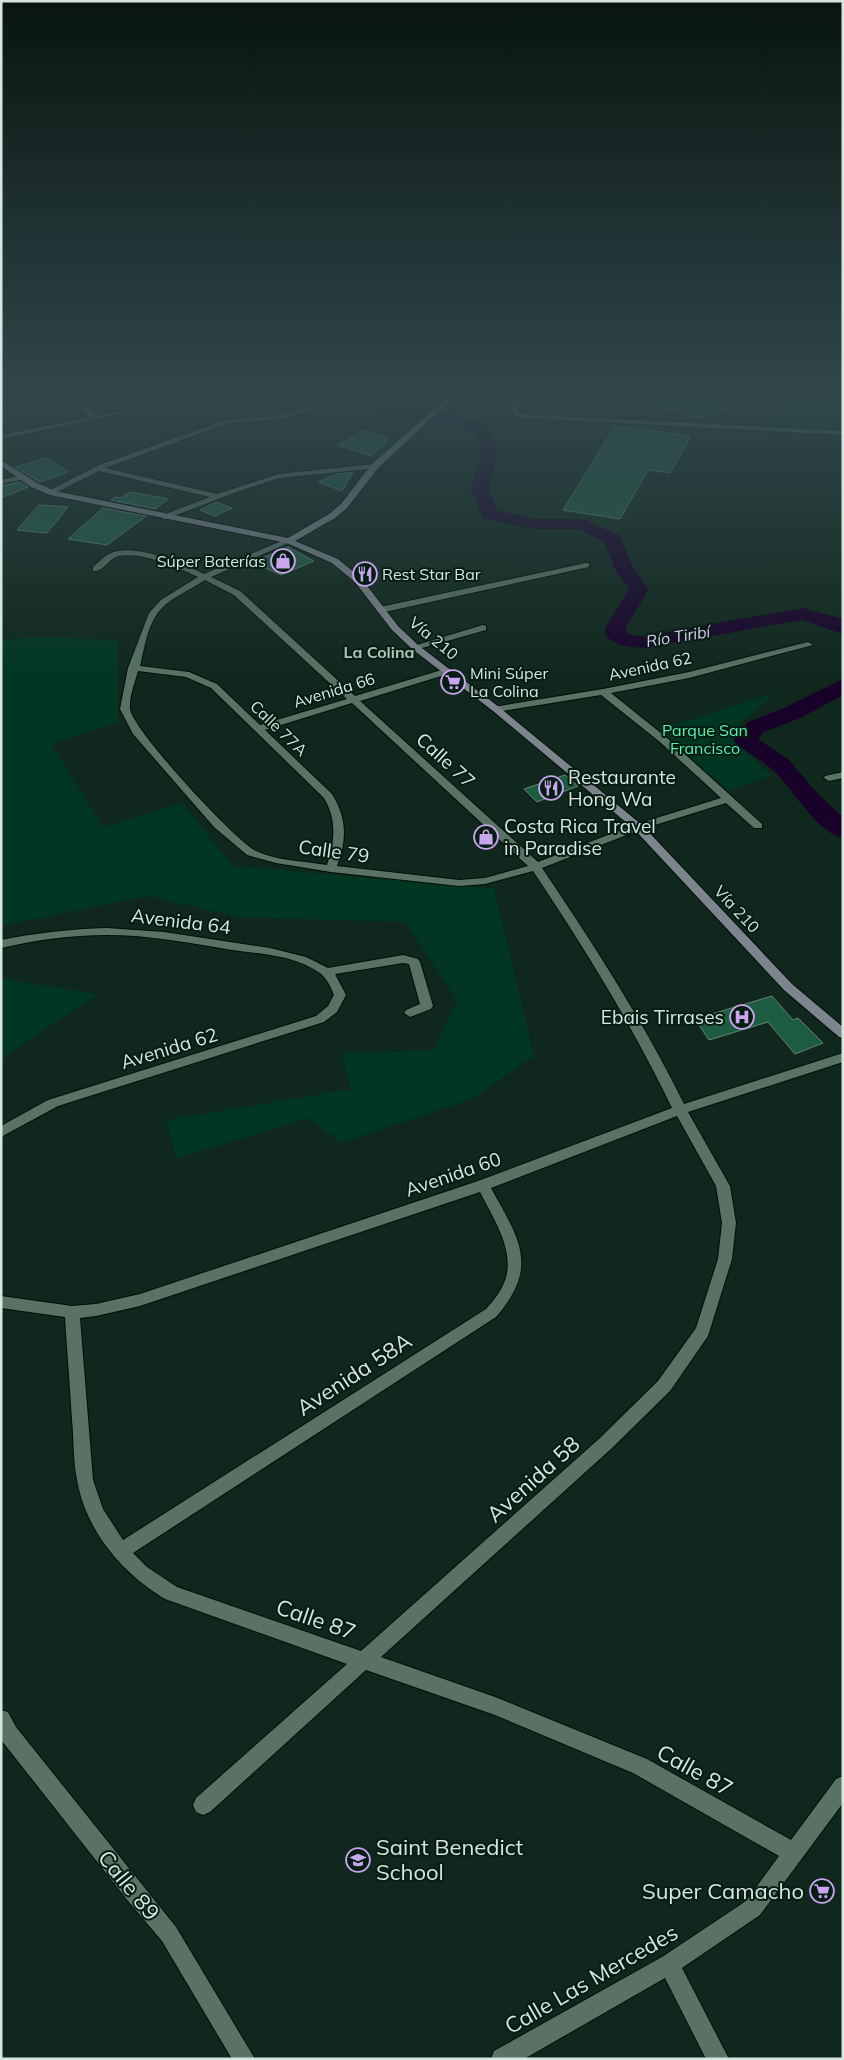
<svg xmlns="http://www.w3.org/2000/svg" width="844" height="2060" viewBox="0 0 844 2060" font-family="Mulish,sans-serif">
<rect width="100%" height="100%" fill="#0f271c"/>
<g fill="#013623">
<polygon points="792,393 843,393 843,428 759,426"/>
<polygon points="39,637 118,640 118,722 51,744 103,827 183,803 232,866 494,888 534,1056 472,1099 340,1143 308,1118 176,1159 166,1120 351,1089 341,1053 434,1050 457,1000 405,922 238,917 148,896 1,926 1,640"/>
<polygon points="774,693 728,735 771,775 728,791 659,729"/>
<polygon points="4,979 98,994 1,1059 1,980"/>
</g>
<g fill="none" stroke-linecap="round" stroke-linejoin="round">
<g fill="#180229" fill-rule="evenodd">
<path d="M311,393H342L432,414H457L486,425L498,450L489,488L497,510L533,519H582L619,535L621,539L634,569L649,589L626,627V632L631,635L644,636L803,608L843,619V634L802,620L644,648C629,647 614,647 605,634L606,627L629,589L615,569L604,542L579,529H533L483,518L471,488L482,450L473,431L455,424L435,423L318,398Z"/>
<path d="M843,679V695L800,718L764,732L758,739L789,760L817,793L843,817V838C816,832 792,787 772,769C761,760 748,753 737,745L734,740L748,722L784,708Z"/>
</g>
</g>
<g fill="#1e5c42" stroke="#678174">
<polygon points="627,393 700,393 731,409 701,418 626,398"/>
<polygon points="615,426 691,436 670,473 648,470 620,519 563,510"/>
<polygon points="364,431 390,438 371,456 338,445"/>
<polygon points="48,458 68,472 40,482 15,467"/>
<polygon points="353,472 342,491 319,482 336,474"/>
<polygon points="20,482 28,487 1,498 1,486"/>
<polygon points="130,492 147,495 168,499 155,509 111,500 115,497 121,498"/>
<polygon points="216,502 232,508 215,516 200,510"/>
<polygon points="39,505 68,507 47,533 17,530"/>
<polygon points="103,508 146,516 107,545 68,539"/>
<polygon points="288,547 314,561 281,575 253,562"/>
<polygon points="565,775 578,786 537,802 524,789"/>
<polygon points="772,996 793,1020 798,1018 823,1043 795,1054 768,1022 709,1040 695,1019"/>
</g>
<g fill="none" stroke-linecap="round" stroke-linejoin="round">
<g stroke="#000f06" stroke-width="2">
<g id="minor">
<polygon points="66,393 73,393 97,416 122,411 125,413 1,439 1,435 90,417"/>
<polygon points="511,393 517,393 518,413 522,414 843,431 843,435 522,418 512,414"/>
<polygon points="310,406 312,407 312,409 282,419 229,423 105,468 217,494 279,474 375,464 379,466 378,468 279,478 239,491 166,519 163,519 163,515 210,497 99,471 53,494 46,492 99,465 226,420 281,415"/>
<path d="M286,539L293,541L211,577L240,591L355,696L445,669H451V673L360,701L538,862L634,825L721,798L660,742L601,695L496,712L491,709L493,707L603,689L689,672L808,642L813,645L689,678L611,693L667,738L762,824V828H754L726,803L642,829L542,868C594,945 643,1021 684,1104L843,1053V1062L688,1112L730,1186L736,1223L732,1259L708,1336L670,1391L612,1448L381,1657L495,1697L647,1759L791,1840L836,1779L843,1776V1803L760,1915L682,1968L729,2059H706L665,1978L524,2059H491L494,2051L662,1957L746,1901L779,1856L633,1773L495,1715L366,1670L210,1812L203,1815L196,1812L193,1805L196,1798L347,1664L165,1599C122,1573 86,1531 77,1480C73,1461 74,1440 72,1420C70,1386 67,1351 65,1317L1,1308V1296L72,1306L96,1304L140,1294L478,1181L672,1108C631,1023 585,949 533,871L485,884L459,886L331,872L276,863L247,855L214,827L133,734L120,709L128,668L149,613L161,600L198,577C176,567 144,552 119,556C109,558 104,572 93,571V567C99,562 104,556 111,553C136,543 182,564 204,574ZM205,580L234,595L347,699L260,725L217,684L189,672L140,666C144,649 147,628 157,614C167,599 190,590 205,580ZM138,671L186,677L211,688L324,798C337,820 335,841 327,865C304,861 276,861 256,851C235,841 132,729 130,709C129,697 135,682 138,671ZM352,703L528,866L485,878L459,880L337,866C347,840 347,818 332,794L265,730ZM677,1116L716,1186L722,1223L718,1259L696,1328L658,1381L600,1438L361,1651L177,1587L147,1567L133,1553L496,1317C540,1266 519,1239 491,1188ZM480,1192C493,1218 517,1253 504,1283C500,1293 493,1301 486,1309L123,1540L103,1509L93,1480L80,1318L96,1316L140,1306Z"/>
<polygon points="586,563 589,563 589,567 380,613 376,610 380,607"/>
<polygon points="483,625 486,626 486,630 415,650 410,647"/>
<polygon points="843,772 843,778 829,781 824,778 825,776"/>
<path d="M107,928L164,932L270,948L306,957L328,968L403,955L418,959L420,962L433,1006L431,1009L410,1017L404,1013L406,1010L420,1004L409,964L403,963L335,974L346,995L337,1012L324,1022L58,1106L1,1137V1126L48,1100L316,1016L328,1006L334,995C331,987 327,979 320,973C295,955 261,954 232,950C191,943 149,935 107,935C71,935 36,940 1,948V940C36,933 71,929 107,928Z"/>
<polygon points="1,1710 8,1712 16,1727 176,1927 255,2059 232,2059 162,1941 128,1901 2,1741"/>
</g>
</g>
<g stroke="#000f06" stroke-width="2">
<polygon id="tertiary" points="22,475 26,477 25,479 1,484 1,480"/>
</g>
<g stroke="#000f06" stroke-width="2">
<polygon id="secondary" points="452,393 459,393 378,468 347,508 335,518 295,541 338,559 361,578 398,626 418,645 499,707 642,825 792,984 843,1027 843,1038 839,1037 784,990 634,829 493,711 412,649 392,630 355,582 332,563 287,543 50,495 31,487 1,466 1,460 37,483 55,491 288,538 329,514 341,504 372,464"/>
</g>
<use href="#minor" fill="#597265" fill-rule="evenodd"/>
<use href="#tertiary" fill="#597265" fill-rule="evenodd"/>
<use href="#secondary" fill="#7c848e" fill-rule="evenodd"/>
</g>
<linearGradient id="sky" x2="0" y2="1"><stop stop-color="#08150f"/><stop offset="0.58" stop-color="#31474b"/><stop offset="1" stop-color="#31474b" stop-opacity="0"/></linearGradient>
<rect width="844" height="682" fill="url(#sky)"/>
<defs>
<g id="shop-ring" transform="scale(1.25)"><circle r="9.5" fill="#061d13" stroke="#c9a5ee" stroke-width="1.5"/><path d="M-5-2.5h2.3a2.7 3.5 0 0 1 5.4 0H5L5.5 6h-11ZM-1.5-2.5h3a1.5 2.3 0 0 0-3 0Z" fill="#c9a5ee"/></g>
<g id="restaurant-ring" transform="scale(1.25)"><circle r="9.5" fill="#061d13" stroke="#c9a5ee" stroke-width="1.5"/><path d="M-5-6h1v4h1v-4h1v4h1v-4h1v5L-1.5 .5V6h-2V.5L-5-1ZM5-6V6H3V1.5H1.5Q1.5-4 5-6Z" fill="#c9a5ee"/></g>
<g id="supermarket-ring" transform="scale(1.25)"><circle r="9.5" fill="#061d13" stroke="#c9a5ee" stroke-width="1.5"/><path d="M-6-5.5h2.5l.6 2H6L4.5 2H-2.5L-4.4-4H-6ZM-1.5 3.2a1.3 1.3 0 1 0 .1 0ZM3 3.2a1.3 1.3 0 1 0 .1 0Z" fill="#c9a5ee"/></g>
<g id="hospital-ring" transform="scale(1.25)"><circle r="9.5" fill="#061d13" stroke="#c9a5ee" stroke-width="1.5"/><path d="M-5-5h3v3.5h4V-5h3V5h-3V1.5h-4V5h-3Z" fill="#c9a5ee"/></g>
<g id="school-ring" transform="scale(1.25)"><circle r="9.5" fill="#061d13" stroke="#c9a5ee" stroke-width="1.5"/><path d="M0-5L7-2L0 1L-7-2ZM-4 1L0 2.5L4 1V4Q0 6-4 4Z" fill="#c9a5ee"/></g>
</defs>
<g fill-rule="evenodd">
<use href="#shop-ring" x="283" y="561"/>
<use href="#restaurant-ring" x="365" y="574"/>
<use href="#supermarket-ring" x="453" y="682"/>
<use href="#restaurant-ring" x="551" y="788"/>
<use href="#shop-ring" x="486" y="837"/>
<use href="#hospital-ring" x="742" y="1017"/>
<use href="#school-ring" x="358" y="1860"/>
<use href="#supermarket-ring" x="822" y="1891"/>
</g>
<g text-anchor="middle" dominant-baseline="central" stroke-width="4" stroke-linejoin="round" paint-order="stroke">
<g font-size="16" fill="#d8e6df" stroke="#061d13" text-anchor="start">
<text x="266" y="561" text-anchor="end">Súper Baterías</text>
<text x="382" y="574">Rest Star Bar</text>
<text x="470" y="673">Mini Súper<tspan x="470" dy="18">La Colina</tspan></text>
</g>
<g font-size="16" font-style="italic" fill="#dcc7f3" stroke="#061d13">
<text transform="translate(678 636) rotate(-9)">Río Tiribí</text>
</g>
<g font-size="16" fill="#d8e6df" stroke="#061d13">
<text transform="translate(434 638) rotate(39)">Vía 210</text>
<text transform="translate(650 666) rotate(-12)">Avenida 62</text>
<text transform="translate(334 690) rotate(-17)">Avenida 66</text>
<text transform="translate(279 728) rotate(44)">Calle 77A</text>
<text transform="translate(737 909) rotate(47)">Vía 210</text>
</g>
<g font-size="16" font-weight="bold" fill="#acc7b9" stroke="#061d13">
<text x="379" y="652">La Colina</text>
</g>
<g font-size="16" fill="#58f2b3" stroke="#061d13">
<text x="705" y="730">Parque San<tspan x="705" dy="18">Francisco</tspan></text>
</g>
<g font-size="19" fill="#d8e6df" stroke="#061d13">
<text transform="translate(446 760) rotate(42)">Calle 77</text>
<text transform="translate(334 851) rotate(8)">Calle 79</text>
<text transform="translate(181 921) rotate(7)">Avenida 64</text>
<text transform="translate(169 1048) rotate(-17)">Avenida 62</text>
<text transform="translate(453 1174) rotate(-19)">Avenida 60</text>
</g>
<g font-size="19" fill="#d8e6df" stroke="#061d13" text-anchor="start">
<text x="568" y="777">Restaurante<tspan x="568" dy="22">Hong Wa</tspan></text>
<text x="504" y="826">Costa Rica Travel<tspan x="504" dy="22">in Paradise</tspan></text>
<text x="724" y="1017" text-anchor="end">Ebais Tirrases</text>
</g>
<g font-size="22" fill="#d8e6df" stroke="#061d13">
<text transform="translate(354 1374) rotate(-33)">Avenida 58A</text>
<text transform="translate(533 1479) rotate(-42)">Avenida 58</text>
<text transform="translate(316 1619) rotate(19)">Calle 87</text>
<text transform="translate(695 1770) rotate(29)">Calle 87</text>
<text transform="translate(129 1885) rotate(51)">Calle 89</text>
<text transform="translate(591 1979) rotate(-30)">Calle Las Mercedes</text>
</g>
<g font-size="22" fill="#d8e6df" stroke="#061d13" text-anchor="start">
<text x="376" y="1847">Saint Benedict<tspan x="376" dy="25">School</tspan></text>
<text x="804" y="1891" text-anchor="end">Super Camacho</text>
</g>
</g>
<rect width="844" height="2060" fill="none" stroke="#d8e6df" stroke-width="5"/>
</svg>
